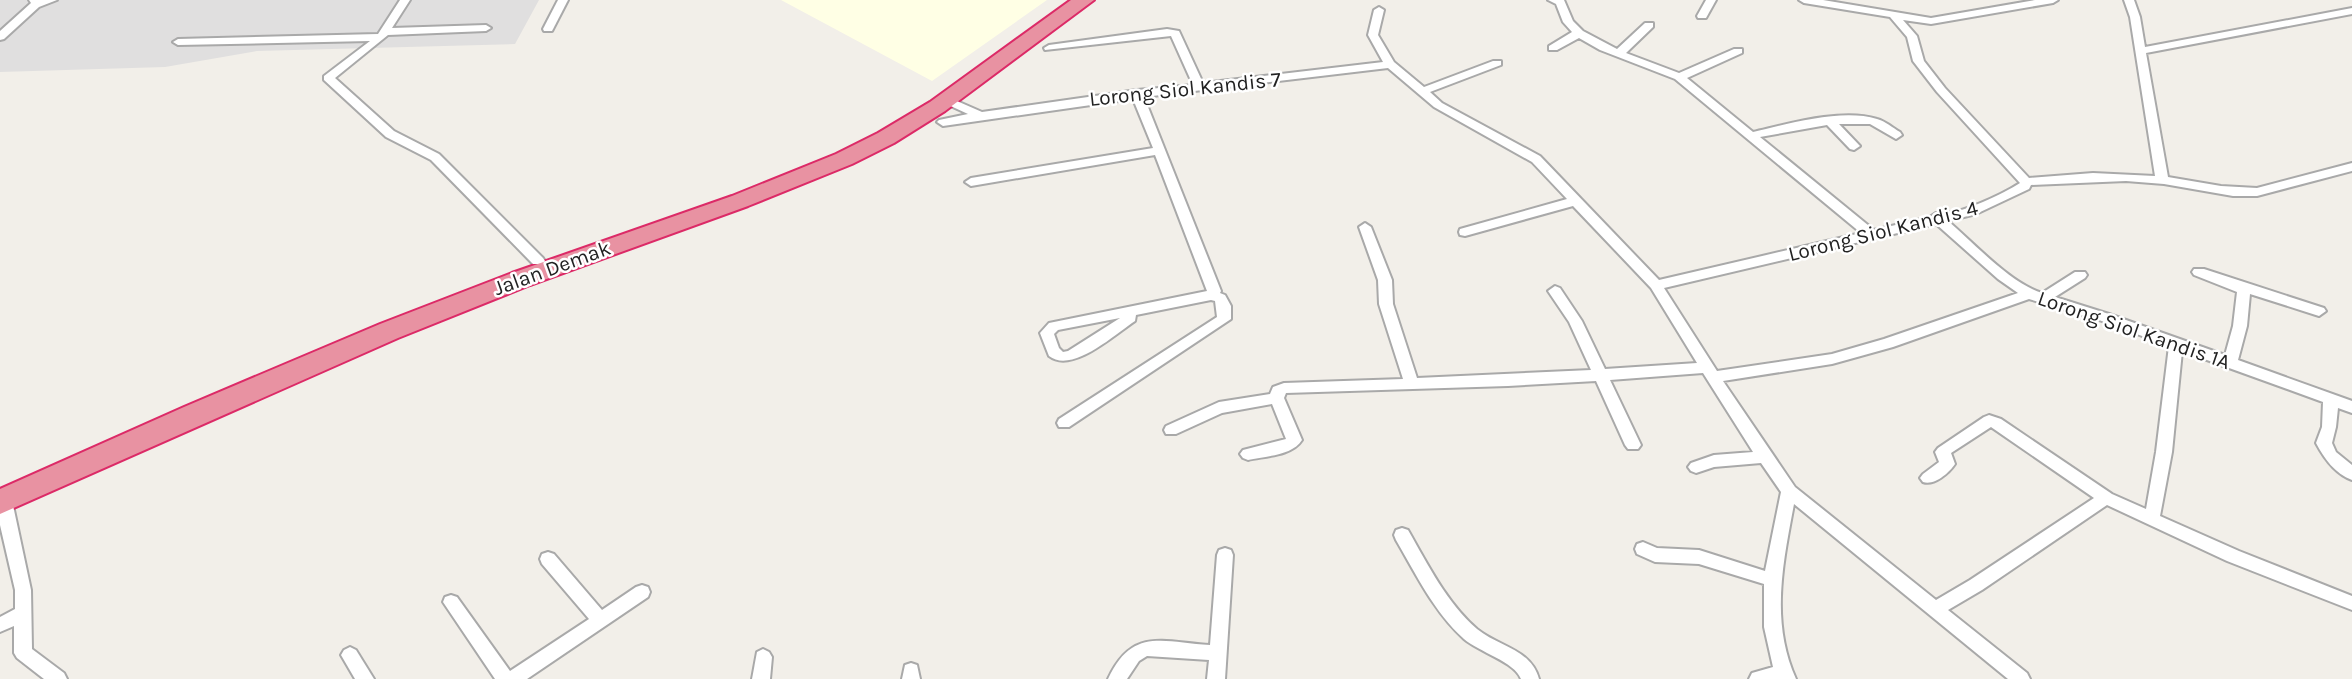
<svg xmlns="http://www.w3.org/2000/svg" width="2352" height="679" viewBox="0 0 2352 679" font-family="Karla,sans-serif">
<rect width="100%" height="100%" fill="#f2efe9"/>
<polygon fill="#e0dfdf" points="0,0 539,0 515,44 257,51 165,67 0,72"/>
<polygon fill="#ffffe5" points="781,0 1047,0 932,81"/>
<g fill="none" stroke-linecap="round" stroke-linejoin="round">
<g stroke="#a9a9a9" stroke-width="4">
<g id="street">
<polygon points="29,0 57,0 39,7 4,39 0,40 0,31 31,3"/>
<polygon points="400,0 410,0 392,28 486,25 491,28 486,31 388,35 335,78 394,131 439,154 543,258 545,261 543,264 533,264 431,160 386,137 324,80 324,76 370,41 178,45 173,42 178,39 378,34"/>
<polygon points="558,0 568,0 552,31 544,31 543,29"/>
<path d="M1548,0H1564L1573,21L1583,31L1617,49L1645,23H1653V27L1626,53L1679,73L1734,49H1742V53L1687,78L1753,132C1788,124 1842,108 1877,119C1885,121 1893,128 1900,132L1902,135L1896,139L1870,124H1839L1860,146L1854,150L1850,149L1827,125L1760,137L1874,230L1930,217L1936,213C1956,217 2003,194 2020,183L1937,92L1913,61L1907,37L1890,17L1804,3L1799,0H1823L1931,18L2035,0H2058L2053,3L1931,24L1903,20L1917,36L1924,61L1945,88L2029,178L2093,173L2155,176L2130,17L2124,0H2134L2140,17L2145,47L2352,8V14L2146,53L2168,177L2221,186L2257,188L2352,163V171L2257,196H2233L2164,184L2126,181L2031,185L2029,189L1976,214L1948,221C1974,243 2010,283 2042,293L2075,272H2085L2087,275L2085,278L2055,297L2109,314L2225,355L2233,326L2237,292L2194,275L2192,272L2194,269H2204L2324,308L2326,311L2319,316L2250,294L2247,326L2238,360L2352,401V413L2338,408L2336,427L2332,443L2336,452L2352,465V480C2335,474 2324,458 2316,443L2322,427L2323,402L2182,351L2172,452L2160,516L2239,551L2352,596V610L2227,561L2107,505L1982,590L1948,610L2027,673L2030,679H2008L1794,504C1783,563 1770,622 1796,679H1749L1752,673L1773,667L1764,627V584L1699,564L1655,562L1637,554L1635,549L1637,544L1643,542L1657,548L1699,550L1765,571L1781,492L1761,463L1714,467L1696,473L1691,471L1688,467L1691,463L1714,455L1753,452L1703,373L1610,380L1641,445L1638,449H1628L1625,445L1596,381L1508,386L1286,393L1284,398L1302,440C1292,456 1265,456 1248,460L1243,458L1240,454L1243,450L1286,439L1272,404L1222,413L1176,434H1166L1164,430L1166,426L1219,402L1270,394L1273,387L1284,383L1403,379L1379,304L1378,280L1359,227L1365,223L1371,227L1392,280L1393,304L1417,378L1591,370L1569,322L1548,291L1555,286L1560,288L1582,321L1605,369L1697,363L1651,288L1573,206L1465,236L1460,235L1459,232L1460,229L1567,199L1532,162L1434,107L1388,68L1144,97L1221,291L1220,293L1225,295L1231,306V319L1069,427H1059L1057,423L1059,419L1217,317L1215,301L1211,300L1136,315L1135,321C1114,335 1072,374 1049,356L1040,333L1049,323L1207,291L1155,155L971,186L965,182L971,178L1153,148L1133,99L943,126L937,122L939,120L968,114L942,102V98H950L982,112L1137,90L1193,85L1171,36L1045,50L1044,48L1049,45L1167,29L1179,31L1203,83L1383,62L1368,35L1374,10L1379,7L1384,10L1378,35L1394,62L1424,87L1493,61H1501V65L1430,92L1442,103L1540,156L1659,280L1861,233L1675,79L1600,50L1579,38L1557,50H1549V46L1572,32L1563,22L1556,4ZM1936,224L1998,279L2018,293L1884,339L1832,354L1717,371L1664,288ZM2029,299L2099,320L2169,346L2156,452L2146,509L2112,494L2001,419L1989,415L1984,417L1938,448L1935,452L1939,462L1923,474L1920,478L1923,482C1934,486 1949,473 1955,464L1951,453L1991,427L2094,498L1970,580L1936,600L1795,487L1723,381L1832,364L1893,347ZM1120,318L1068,351L1063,352L1059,348L1054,334L1058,330Z"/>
<polygon points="1706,0 1716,0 1706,18 1698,18 1697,16"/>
<polygon points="5,494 11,496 31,590 32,649 64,673 67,679 44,679 17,658 14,653 14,626 0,632 0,617 15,609 15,590 0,525 0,495"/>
<path d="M1402,528L1408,530C1428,565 1447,603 1477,629C1499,647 1531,649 1539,679H1521C1515,662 1479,652 1464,639C1434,612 1416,574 1396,540L1394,535L1396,530Z"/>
<path d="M1225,548L1231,550L1233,555L1225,679H1207L1209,660L1147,656L1139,661L1127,679H1108C1132,627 1162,642 1210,645L1217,555L1219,550Z"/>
<polygon points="548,552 554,554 602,610 636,587 642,585 648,587 650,592 648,597 527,679 495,679 443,602 445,597 451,595 457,597 510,671 589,619 542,564 540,559 542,554"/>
<polygon points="350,647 356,650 374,679 355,679 341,655 344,650"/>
<polygon points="763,649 769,652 772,657 770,679 752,679 757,652"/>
<polygon points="911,663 917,665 920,679 902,679 905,665"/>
</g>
</g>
<g stroke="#dc2a67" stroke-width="4">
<polygon id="highway" points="1071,0 1094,0 945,111 894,143 852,164 748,206 530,285 398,338 0,514 0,489 184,407 380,324 512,273 732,196 836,154 878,133 930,102"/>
</g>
<use href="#street" fill="#fff" fill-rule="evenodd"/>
<use href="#highway" fill="#e892a2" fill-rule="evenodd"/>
</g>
<g text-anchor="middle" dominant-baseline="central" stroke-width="5" stroke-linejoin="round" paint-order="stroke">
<g font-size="21" fill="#222" stroke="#fff">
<text transform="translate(1185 89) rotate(-6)">Lorong Siol Kandis 7</text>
<text transform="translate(1883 231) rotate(-14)">Lorong Siol Kandis 4</text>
<text transform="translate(552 268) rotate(-20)">Jalan Demak</text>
<text transform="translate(2134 330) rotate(19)">Lorong Siol Kandis 1A</text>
</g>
</g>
</svg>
